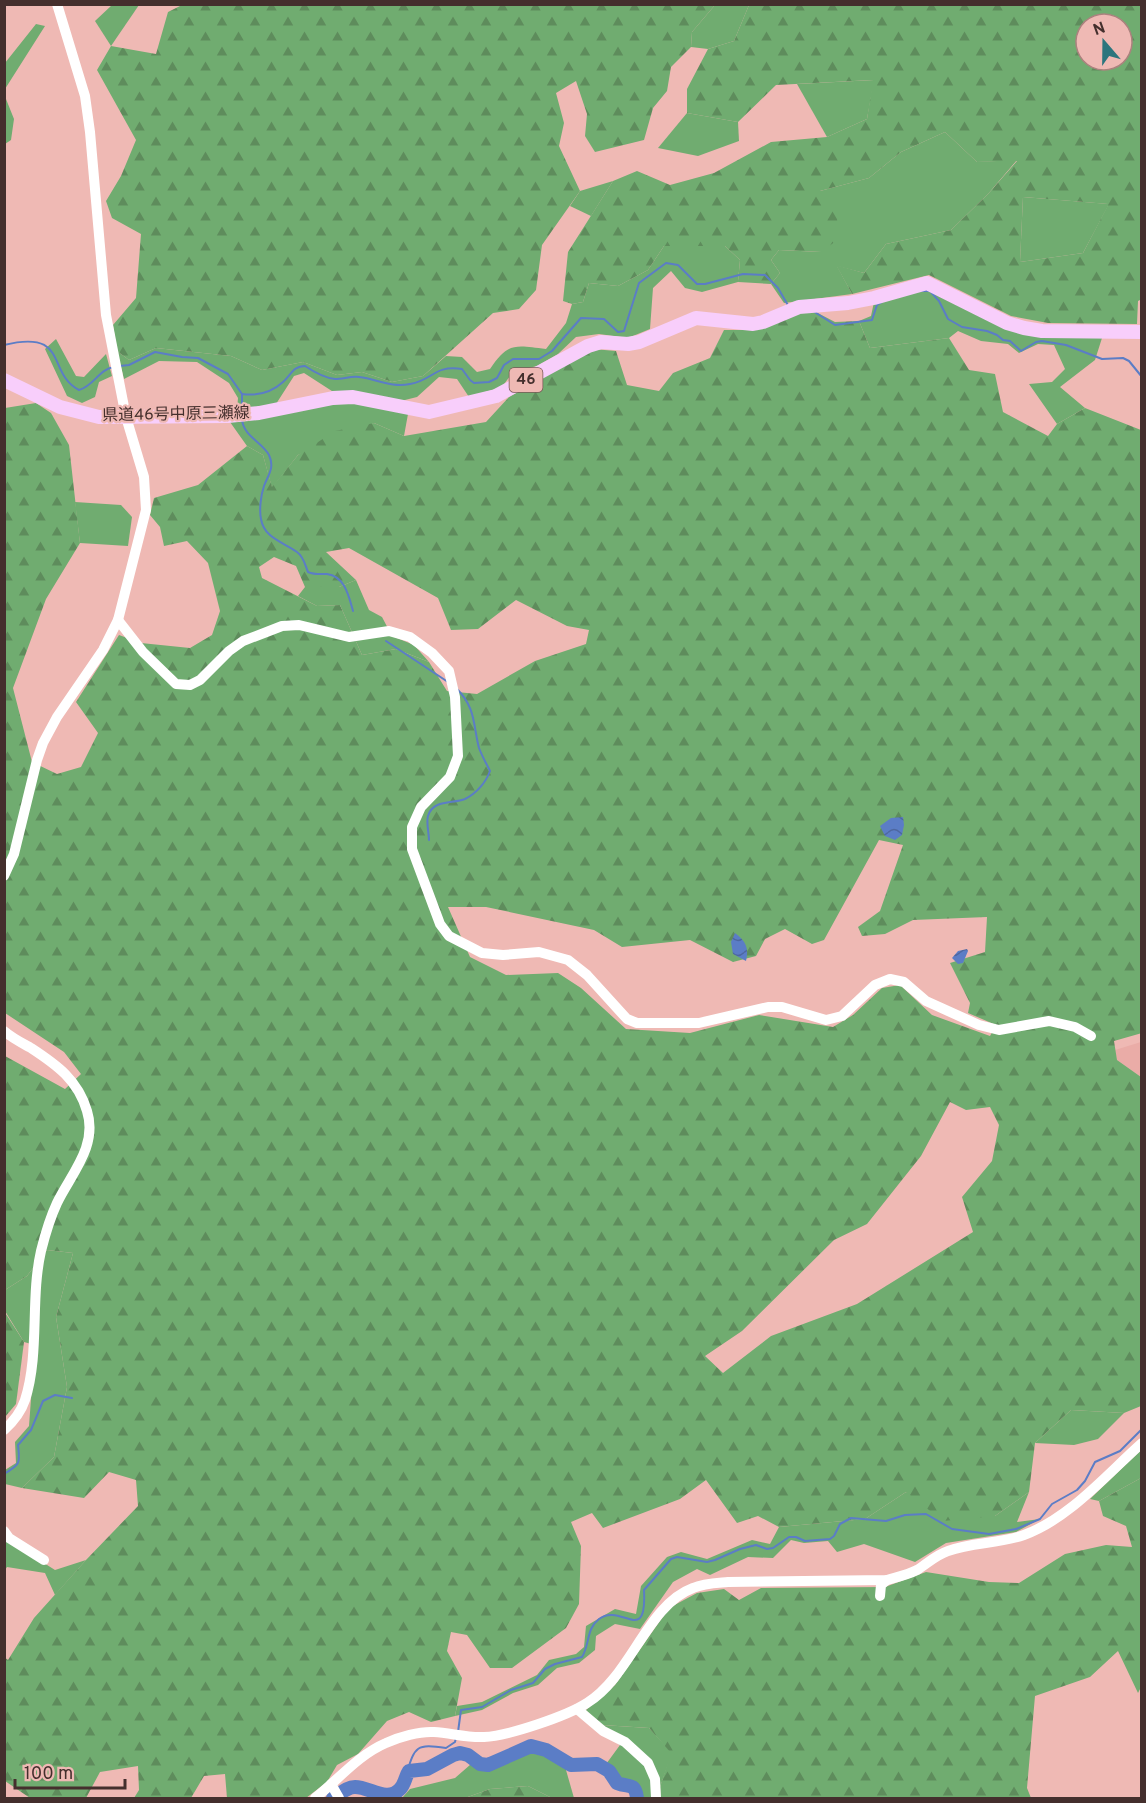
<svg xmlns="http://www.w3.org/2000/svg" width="1146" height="1803" viewBox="0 0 1146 1803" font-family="Overpass,'Noto Sans JP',sans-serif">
<defs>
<pattern id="forest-firs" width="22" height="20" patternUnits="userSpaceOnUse" patternTransform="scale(1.5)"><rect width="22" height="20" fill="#70ac70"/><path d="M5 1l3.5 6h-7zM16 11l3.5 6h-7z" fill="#5e8c5c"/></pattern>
<pattern id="water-waves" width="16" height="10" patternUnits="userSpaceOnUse" patternTransform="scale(1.5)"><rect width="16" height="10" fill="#5b7dc6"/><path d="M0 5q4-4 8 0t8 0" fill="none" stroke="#4d67a1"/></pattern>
</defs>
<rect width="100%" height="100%" fill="#efb9b4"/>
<polygon fill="#eaaca7" points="1141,1042 1141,1077 1117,1060 1115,1050"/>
<g fill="#70ac70">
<polygon points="112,5 139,5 111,46 95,21"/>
<polygon points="715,5 749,5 734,41 708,49 691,47 692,32"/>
<polygon points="36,24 45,26 5,89 6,99 14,119 11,140 5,144 5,63"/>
<polygon points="874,80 867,119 827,137 797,84"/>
<polygon points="687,113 738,122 739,141 698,156 658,148"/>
<polygon points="945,132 977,162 1017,160 988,194 951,230 886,244 864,273 837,266 852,294 784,303 771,284 780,273 771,260 779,250 821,252 820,191 869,178 901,152"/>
<polygon points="613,181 591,216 570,206 580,191"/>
<polygon points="1023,197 1109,204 1083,253 1020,262"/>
<path d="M664,246H725L740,260L738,282L702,292L685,288L671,271L653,288L650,329L628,338L599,334L576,337L558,354L537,366L513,372L502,387L469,397L457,379L439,377L417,397L401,401L335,393L304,373L294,376L276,404L237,410L238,398L229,383L197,362L159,361L124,379L117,351L129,360L156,348L231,356L262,370L303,362L337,375L362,372L392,382L423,376L446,356L462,357L477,372L490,369C508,342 515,345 546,349L566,323L572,304L583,302L589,283L618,286L648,270Z"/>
<polygon points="923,287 1012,331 1102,338 1095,360 1060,387 1085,408 1057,424 1029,384 1052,382 1065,369 1054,345 1038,344 1019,353 1008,344 981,341 958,331 949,338 870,348 859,321 871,316 874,302"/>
<polygon points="56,339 76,376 84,377 106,354 112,376 99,382 95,397 82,403 67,396 45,349"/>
<polygon points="348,402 408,414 404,436 374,423 298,455 272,488 263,455 247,446 230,422"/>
<polygon points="75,502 121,505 132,517 128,546 80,543"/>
<polygon points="356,580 369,610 382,617 392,636 414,645 429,662 396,649 362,655 340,605 317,606 298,596 305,587 339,587"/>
<polygon points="47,1250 73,1253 56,1317 67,1387 54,1457 22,1488 5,1484 5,1470 16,1463 15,1442 29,1426 35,1345 24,1342 5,1311 5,1290 27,1276"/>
<polygon points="1071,1410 1124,1413 1098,1439 1074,1445 1035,1443"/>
<polygon points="1141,1450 1141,1478 1099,1501 1090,1499"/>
<polygon points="906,1492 995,1516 1029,1492 1017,1522 1040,1519 1016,1532 946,1543 915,1562 864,1544 837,1552 828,1541 804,1543 791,1540 773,1558 748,1557 710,1575 697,1569 673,1582 640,1629 615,1624 596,1636 595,1650 579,1663 557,1668 538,1685 513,1693 482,1710 455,1716 457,1706 482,1702 537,1675 549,1660 576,1654 584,1647 586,1626 615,1609 636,1614 641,1586 667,1557 681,1552 707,1559 752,1540 770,1544 779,1527 865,1519"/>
<polygon points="5,1536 9,1541 55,1570 86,1560 55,1595 45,1573 7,1567 5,1570"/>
<polygon points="586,1710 602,1725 649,1728 672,1753 660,1787 661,1798 633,1798 632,1790 618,1787 601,1771 620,1745 577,1715"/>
<path d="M531,1742L567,1757L566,1770L574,1798H552L528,1786L490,1789L465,1798H402L410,1789L455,1778L478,1758C494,1765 517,1750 531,1742Z"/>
</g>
<g fill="url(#forest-firs)" fill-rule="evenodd">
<polygon points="182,5 715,5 692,32 691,47 671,67 667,91 653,108 644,140 595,152 585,136 587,114 576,81 556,93 564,123 559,146 580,191 542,245 536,290 519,309 493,313 423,376 392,382 362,372 337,375 303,362 262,370 231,356 156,348 129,360 117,351 113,325 136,298 141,234 112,218 106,201 121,176 136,140 97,70 111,46 156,54 168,12"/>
<path d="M749,5H1141L1142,299L1138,301L1137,324L1048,323L1011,316L929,275L852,294L836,265L864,273L886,244L951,230L988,194L1017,161L977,162L945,132L901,152L869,178L820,191L838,210L836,241L821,252L779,250L771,260L780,273L771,284L738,282L740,260L725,246H664L648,270L618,286L589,283L583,302L572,304L563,301L568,252L613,181L637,171L670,185L714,173L771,142L827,137L867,119L873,80L776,85L738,122L687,113V89L708,49L734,41ZM1086,24H1122V60H1086ZM1023,197L1108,204V205L1083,253L1020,262Z"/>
<path d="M812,310L835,322L859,321L870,348L949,338L969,370L995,374L1003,412L1048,436L1057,424L1085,408L1141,430L1142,1033L1114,1041L1117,1060L1141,1077V1406L1124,1413L1071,1410L1035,1443L1029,1492L995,1516L943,1521L906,1492L865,1519L779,1527L758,1516L737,1523L706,1480L680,1499L603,1528L592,1513L571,1522L581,1546L579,1604L566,1628L512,1668H490L467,1635L451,1632L447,1651L462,1678L455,1716L431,1722L409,1712L387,1721L358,1754L337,1765L327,1782L306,1798H227L225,1774L204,1776L191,1798H134L139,1790L138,1766L100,1772L86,1798H30L5,1781L4,1657L8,1660L34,1618L86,1560L138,1506L136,1480L109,1472L84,1498L22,1488L54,1457L67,1387L56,1317L73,1253L47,1250L27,1276L5,1290V1056L65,1089L81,1074L64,1052L5,1013V408L36,403L51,413L69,445L80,543L46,599L13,688L32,762L57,774L81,767L98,733L76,702L119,635L141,643L190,648L212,635L220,611L208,563L187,541L164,546L160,527L150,515L154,498L198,485L247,446L263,455L272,487L298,455L335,431L374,423L404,436L486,422L509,397L593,349L616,351L627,385L659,391L673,373L710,358L724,330H756L791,314ZM349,548L438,598L451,630L478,629L516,600L567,626L589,630L586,644L535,661L477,694L447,691L429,662L396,649L362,655L340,605L317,606L262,578L259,567L274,557L296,566L305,587H339L356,580L326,552ZM879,840L903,845L880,911L858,927L862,936L885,934L913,920L987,917L985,952L950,963L970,1003L968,1013L996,1025L990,1036L932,1015L900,985L882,988L853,1015L833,1027L759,1015L690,1033L626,1029L581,988L558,973L506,975L470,957L448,907H486L594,930L622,947L690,940L733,962L756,956L765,939L785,929L812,944L824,940ZM950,1102L966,1110L990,1107L999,1125L992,1161L962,1197L973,1232L857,1304L771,1336L723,1373L705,1356L742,1331L834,1240L867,1224L921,1156Z"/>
<polygon points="4,1311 24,1342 16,1404 5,1417"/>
<polygon points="1141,1478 1141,1687 1138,1693 1118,1651 1090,1677 1035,1696 1027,1788 1031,1798 661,1798 660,1787 671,1753 649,1728 602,1725 586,1710 615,1685 669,1608 697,1593 724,1589 739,1600 761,1588 885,1587 926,1572 989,1582 1019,1583 1065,1554 1106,1545 1132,1547 1126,1526 1103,1516 1099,1501"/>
<polygon points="528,1786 552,1798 465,1798 490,1789"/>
</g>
<g fill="url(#water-waves)">
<polygon points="903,817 904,825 902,835 895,840 885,836 880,826 891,818"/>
<path d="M735,933C746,941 749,948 746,961L733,954L731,942Z"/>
<polygon points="967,949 968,951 963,963 958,964 952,958 958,951"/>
</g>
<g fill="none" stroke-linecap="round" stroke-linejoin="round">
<g stroke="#5b7dc6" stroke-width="2">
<polyline points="922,291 930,291 939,301 948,319 962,327 987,331 997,335 1003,340 1010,341 1021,351 1036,342 1042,341 1066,345 1102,359 1123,358 1129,361 1142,377"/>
<polyline points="813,311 835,325 872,320 877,305 882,302"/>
<path d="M4,345C70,329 46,373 79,390C94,386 99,369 114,367"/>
<polyline points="120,366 129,365 155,352 182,357 198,358 228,374 242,394 242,410"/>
<path d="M242,394C257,396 272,392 283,382C291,375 293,366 305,366C314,372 324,378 335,379C343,379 351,376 359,377C377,379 391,388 410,384C434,380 433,365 462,369L470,380L474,383L489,382L497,378L504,365L513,359H539L552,351L581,318L604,319L618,332L624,331L639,283L666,263L678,265L697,284H705L743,274L765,275L778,288L789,307"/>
<path d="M242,419C243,436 262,442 269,455C275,468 268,475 264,486C261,495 259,509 261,519C264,538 283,542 297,552C304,557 305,565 308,572C315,575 320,574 327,574C345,576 349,597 353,611"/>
<polyline points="386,641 448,682"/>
<path d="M429,840C429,833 426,823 428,816C433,799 453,804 465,799C477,793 486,782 490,771C486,763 482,756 479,748C473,725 476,708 457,689"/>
<path d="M4,1474C21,1464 20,1463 18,1445L31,1430L43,1401L55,1395L72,1398"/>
<path d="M458,1732L461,1710L482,1707L511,1690L533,1683L545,1669L555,1664L582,1657C590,1644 586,1629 599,1619C621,1602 647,1647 644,1590L671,1559L677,1557L707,1562L715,1560L740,1549L756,1545L767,1549L773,1548L789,1537H796L805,1541L830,1539L834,1536L840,1524L851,1518L886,1521L905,1515L926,1514L952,1529L989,1534L1016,1529L1040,1519L1052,1504L1077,1490L1085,1481L1095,1462L1120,1451L1142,1429"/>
<path d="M406,1775C415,1747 415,1743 446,1748L455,1742L456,1737"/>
</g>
<path stroke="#5b7dc6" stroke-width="14" d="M333,1798C340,1794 347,1787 355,1787C370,1787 387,1803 400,1789C405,1784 405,1777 409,1771L427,1769L453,1755L460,1753L468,1755L480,1764L488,1765L531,1746L546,1750L571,1765L597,1764L609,1771L617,1783C629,1788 635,1782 637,1798"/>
<g stroke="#fff" stroke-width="10">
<polyline points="118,620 143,652 176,684 190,685 200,680 229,651 243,641 282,626 299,625 349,637 389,631 410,637 432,653 449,671 455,697 458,756 450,777 421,807 412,827 412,849 440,924 449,936 482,953 503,955 539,952 568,960 587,975 627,1019 637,1023 699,1023 768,1007 782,1007 826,1020 842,1016 875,985 890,979 904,982 926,1001 979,1025 999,1030 1049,1021 1075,1027 1091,1036"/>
<polyline points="4,876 14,854 37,760 43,743 57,717 103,650 118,620 146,510 144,477 126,417 106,315 90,132 85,96 57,4"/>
<path d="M4,1031C12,1038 22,1043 31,1048C57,1065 78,1080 87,1111C98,1146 71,1174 57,1203C50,1218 45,1235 41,1251C30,1299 40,1353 25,1400C21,1412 13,1422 4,1430"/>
<polyline points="4,1531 9,1538 44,1560"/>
<polyline points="880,1596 881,1585 887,1580"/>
<polyline points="577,1709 603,1731 625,1742 648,1763 655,1779 656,1798"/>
<polyline points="331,1784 339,1798"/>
<path d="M315,1798C338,1780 358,1755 386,1743C399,1737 420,1731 434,1732C451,1733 467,1738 484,1737C508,1736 567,1716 587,1703C631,1676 647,1605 693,1588C704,1583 716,1583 728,1582L887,1580C897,1577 907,1575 917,1570C928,1563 936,1555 948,1551C972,1542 999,1544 1024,1535C1070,1518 1106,1475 1142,1443"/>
</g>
<polyline stroke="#f8cefb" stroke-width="14" points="4,380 60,407 99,417 228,416 259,413 333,398 353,397 429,412 496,396 588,346 601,342 628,344 639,342 696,318 753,324 763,322 799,307 848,303 874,298 927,283 1007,323 1024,328 1042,331 1142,332"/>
</g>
<g text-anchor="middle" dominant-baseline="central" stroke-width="4.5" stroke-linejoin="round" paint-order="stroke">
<rect fill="#efb9b4" stroke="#775856" stroke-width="1.5" x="509.5" y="368" width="33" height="24" rx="4.5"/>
<g font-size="15" font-weight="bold" fill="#442f2d">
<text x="526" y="380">46</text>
</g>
<g font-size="16" fill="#442f2d" stroke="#efb9b4">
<text transform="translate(176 415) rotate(-1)">県道46号中原三瀬線</text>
</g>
</g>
<rect width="1146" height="1803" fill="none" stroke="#442f2d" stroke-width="12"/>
<g transform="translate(1104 42) rotate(340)"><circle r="28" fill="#efb9b4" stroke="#ab827e" stroke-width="1.5"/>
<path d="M0-4.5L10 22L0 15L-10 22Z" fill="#2c757d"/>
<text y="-9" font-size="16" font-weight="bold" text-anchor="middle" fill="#442f2d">N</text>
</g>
<path d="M15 1779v9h110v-9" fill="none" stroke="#442f2d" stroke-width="3"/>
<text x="24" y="1779" font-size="18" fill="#442f2d" stroke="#efb9b4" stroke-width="4.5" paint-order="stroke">100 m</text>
</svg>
